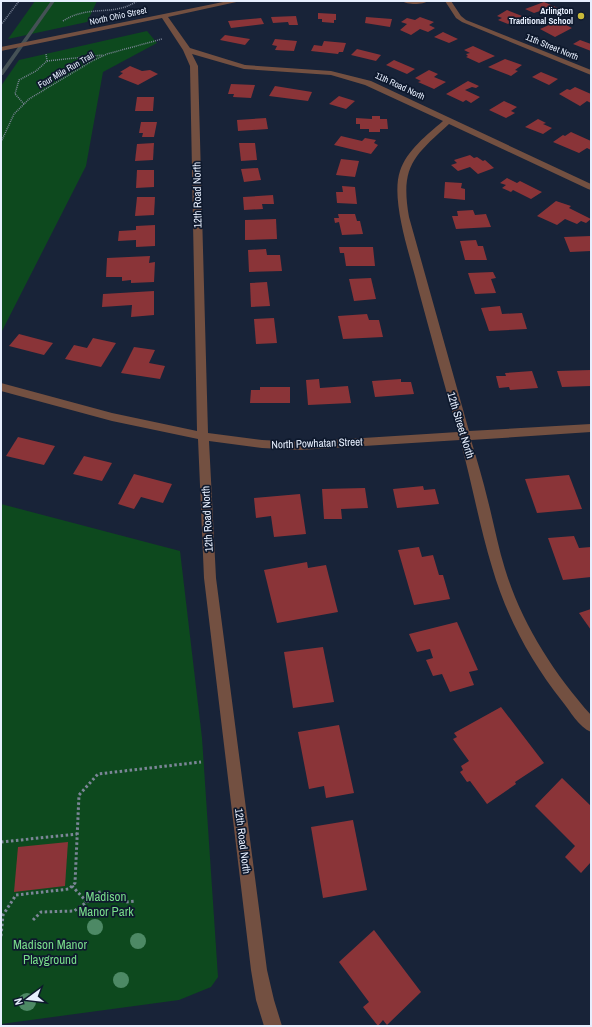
<svg xmlns="http://www.w3.org/2000/svg" width="592" height="1027" viewBox="0 0 592 1027" font-family="'Archivo Narrow',sans-serif">
<rect width="100%" height="100%" fill="#182338"/>
<g fill="#0d491e">
<polygon points="35,1 97,1 87,22 8,39"/>
<polygon points="147,31 157,43 103,72 86,166 1,333 1,86 19,60"/>
<polygon points="1,504 180,551 202,738 218,977 211,987 179,1000 1,1024"/>
</g>
<g fill="none" stroke-linecap="round" stroke-linejoin="round">
<polygon fill="#455156" fill-rule="evenodd" points="51,1 55,1 3,75 1,75 1,71"/>
</g>
<g fill="#8a3438">
<polygon points="544,2 558,8 550,11 546,9 534,13 525,9"/>
<polygon points="507,10 522,16 508,24 498,20 502,18 497,16"/>
<polygon points="318,13 336,14 336,20 334,20 334,23 322,22 322,19 318,19"/>
<polygon points="296,16 298,25 289,25 288,22 273,23 271,17"/>
<polygon points="366,17 392,19 390,27 365,23"/>
<polygon points="420,17 434,22 429,25 435,28 428,32 420,29 411,35 400,30 407,24 401,22 407,18 415,20"/>
<polygon points="261,18 264,24 231,28 228,21"/>
<polygon points="558,21 572,28 555,37 540,29"/>
<polygon points="443,32 458,39 449,43 434,37"/>
<polygon points="225,35 250,39 245,45 220,40"/>
<polygon points="275,39 297,41 294,51 275,50 277,46 272,45"/>
<polygon points="580,40 591,44 591,51 573,44"/>
<polygon points="324,41 346,43 343,52 339,52 338,54 311,51 314,45 322,46"/>
<polygon points="473,46 495,56 479,63 466,57 468,56 466,54 470,53 464,50"/>
<polygon points="357,49 381,55 376,61 351,55"/>
<polygon points="505,59 522,65 515,70 518,71 511,76 488,67"/>
<polygon points="394,60 415,69 407,74 386,65"/>
<polygon points="130,66 142,71 150,70 158,74 138,85 118,77 123,73 120,72"/>
<polygon points="429,70 438,74 434,77 446,82 434,89 418,82 421,81 415,78"/>
<polygon points="541,72 558,79 549,85 532,77"/>
<polygon points="468,81 479,86 476,88 472,87 465,90 480,97 471,103 466,100 463,102 446,94"/>
<polygon points="231,84 255,85 251,98 233,97 234,94 228,94"/>
<polygon points="275,86 312,92 308,101 269,96"/>
<polygon points="575,87 591,94 591,103 587,101 580,106 559,94 567,89 570,90"/>
<polygon points="339,96 355,101 346,109 329,104"/>
<polygon points="137,97 154,97 153,111 135,111"/>
<polygon points="504,101 517,107 511,111 515,113 506,118 489,110"/>
<polygon points="372,116 380,116 380,119 387,119 388,129 380,129 380,132 369,132 369,129 360,129 360,124 356,124 356,118 372,119"/>
<polygon points="266,118 268,129 238,131 237,120"/>
<polygon points="538,119 546,123 543,124 552,128 543,134 525,127"/>
<polygon points="141,122 157,122 154,137 142,137 143,133 139,133"/>
<polygon points="571,132 591,141 591,150 587,148 579,153 553,142 563,135 565,136"/>
<polygon points="341,136 362,141 365,138 376,140 374,143 378,145 371,154 334,145"/>
<polygon points="154,143 153,160 135,161 137,144"/>
<polygon points="239,143 255,143 257,160 241,161"/>
<polygon points="470,155 474,158 477,157 483,161 485,160 494,168 478,174 470,167 458,171 451,165 457,163 454,160"/>
<polygon points="341,159 359,161 355,177 336,175"/>
<polygon points="258,168 261,180 244,182 241,169"/>
<polygon points="137,170 154,170 154,187 136,188"/>
<polygon points="507,178 517,183 520,181 542,192 531,199 513,190 511,192 502,188 506,185 500,183"/>
<polygon points="445,182 462,183 461,188 465,189 465,200 444,198"/>
<polygon points="342,186 355,187 357,204 337,203 336,192 343,192"/>
<polygon points="273,195 274,204 262,204 263,209 244,210 243,197"/>
<polygon points="137,197 155,197 154,215 135,216"/>
<polygon points="556,201 571,206 569,208 591,219 586,223 581,221 577,224 565,219 557,225 537,216"/>
<polygon points="473,210 475,215 486,214 491,227 456,229 452,216 458,216 457,211"/>
<polygon points="338,214 355,214 357,221 360,221 363,234 342,235 339,222 335,223 334,218 339,218"/>
<polygon points="276,219 277,239 245,240 245,220"/>
<polygon points="155,225 155,246 136,247 136,240 118,241 119,231 136,230 136,226"/>
<polygon points="591,236 591,251 570,252 564,237"/>
<polygon points="476,240 478,246 483,246 487,260 465,260 460,241"/>
<polygon points="339,247 373,247 375,266 346,266 344,253 340,253"/>
<polygon points="266,249 267,255 280,255 282,271 249,272 248,250"/>
<polygon points="150,256 149,263 155,262 154,282 131,283 131,280 122,281 122,277 106,277 107,258"/>
<polygon points="493,272 496,278 491,279 496,293 475,294 468,273"/>
<polygon points="371,278 376,299 354,301 349,279"/>
<polygon points="267,282 270,306 251,307 250,283"/>
<polygon points="154,291 154,315 131,317 132,305 102,307 103,294"/>
<polygon points="500,306 502,314 522,313 527,329 489,331 481,308"/>
<polygon points="367,314 369,320 379,320 383,337 343,339 338,316"/>
<polygon points="274,318 277,343 256,344 254,319"/>
<polygon points="19,334 53,343 44,355 9,346"/>
<polygon points="93,338 116,343 101,367 65,359 74,345 87,348"/>
<polygon points="134,347 155,350 149,363 165,366 160,379 121,373"/>
<polygon points="591,370 591,386 562,387 557,371"/>
<polygon points="532,371 538,388 510,390 509,387 499,388 496,376 506,376 505,373"/>
<polygon points="319,379 320,388 348,386 351,403 308,405 306,380"/>
<polygon points="401,379 401,382 411,382 414,394 375,397 372,381"/>
<polygon points="260,387 290,387 290,403 250,403 251,390 260,390"/>
<polygon points="18,437 55,446 44,465 6,456"/>
<polygon points="84,456 112,463 102,481 73,474"/>
<polygon points="134,474 172,484 163,503 141,497 134,509 118,504"/>
<polygon points="569,475 582,509 537,513 525,479"/>
<polygon points="423,486 424,490 435,489 439,504 397,508 393,489"/>
<polygon points="365,488 368,508 341,509 342,519 324,519 322,489"/>
<polygon points="300,494 306,534 274,537 271,516 256,518 254,498"/>
<polygon points="574,536 579,548 591,547 591,577 563,580 548,538"/>
<polygon points="419,547 422,557 433,555 439,575 443,575 450,599 414,605 398,550"/>
<polygon points="307,562 308,568 326,565 338,612 277,623 264,570"/>
<polygon points="591,609 591,630 579,613"/>
<polygon points="457,622 478,670 469,672 474,685 450,692 442,674 433,676 426,660 433,658 430,649 417,652 409,634"/>
<polygon points="323,647 334,702 293,708 284,652"/>
<polygon points="501,707 544,763 515,782 516,784 487,804 470,781 467,782 460,772 463,770 461,766 469,761 453,739 457,737 454,733"/>
<polygon points="339,725 354,793 326,798 324,786 309,789 298,732"/>
<polygon points="562,778 591,806 591,862 581,873 565,857 575,846 535,806"/>
<polygon points="353,820 367,890 323,898 311,827"/>
<polygon points="68,842 65,886 14,892 18,847"/>
<polygon points="374,930 421,992 387,1025 383,1020 378,1026 363,1007 369,1002 339,962"/>
</g>
<g fill="none" stroke-linecap="round" stroke-linejoin="round">
<g stroke="#7c8698" stroke-width="1.5" stroke-dasharray="1 1" stroke-linecap="butt">
<path d="M63,21C89,4 114,17 137,1"/>
<polyline points="1,25 19,1"/>
<polyline points="47,61 103,55"/>
<polyline points="24,104 15,94 19,80 36,71 47,61 46,54"/>
<polyline points="1,142 14,114 29,99 92,61 107,54 162,39"/>
</g>
<g stroke="#7c8698" stroke-width="3" stroke-dasharray="2.5 2.5" stroke-linecap="butt">
<polyline points="1,842 77,834"/>
<polyline points="87,902 96,893 101,892 125,902 135,901"/>
<polyline points="33,920 41,912 74,911 87,902 72,886"/>
<polyline points="1,936 3,915 16,895 69,889 75,883 79,795 98,774 201,762"/>
</g>
<g fill="#735041" fill-rule="evenodd">
<path d="M228,1H241L168,17L190,48L245,65L331,71L371,81L591,184V190L588,189L449,124C414,156 400,166 409,217L469,431L591,424V432L471,440C477,460 483,480 488,501C494,524 498,547 505,569C522,624 553,672 591,715V732C579,727 570,711 562,701C531,662 506,616 492,567C479,525 472,482 460,440L300,450L262,448L209,441L216,578L267,970L274,1000L282,1026H264L256,1000L251,970L204,578L198,439L112,421L1,391V383L112,413L197,431L190,66L183,50L162,18L1,51V47ZM192,54L244,69L331,75L365,85L443,121C427,135 407,150 400,171C390,200 411,258 418,288C431,336 444,384 458,432L300,442L262,440L208,433L198,66Z"/>
<path d="M402,1H428C423,5 407,5 402,1Z"/>
<polygon points="445,1 451,1 461,16 466,20 591,70 591,75 462,22 456,18"/>
</g>
</g>
<g fill="#4d8965">
<circle cx="95" cy="927" r="8"/>
<circle cx="138" cy="941" r="8"/>
<circle cx="121" cy="980" r="8"/>
<circle cx="27" cy="1002" r="9"/>
</g>
<circle fill="#c9ba3a" stroke="#0e192d" stroke-width="1.5" cx="581" cy="16" r="4"/>
<g text-anchor="middle" dominant-baseline="central" stroke-width="3.5" stroke-linejoin="round" paint-order="stroke">
<g font-size="9" font-weight="bold" fill="#e7effe" stroke="#0e192d" text-anchor="end">
<text x="573" y="11">Arlington<tspan x="573" dy="10">Traditional School</tspan></text>
</g>
<g font-size="9" fill="#e7effe" stroke="#0e192d">
<text transform="translate(118 16) rotate(-12)">North Ohio Street</text>
<text transform="translate(552 47) rotate(22)">11th Street North</text>
<text transform="translate(66 70) rotate(-30)">Four Mile Run Trail</text>
<text transform="translate(400 86) rotate(25)">11th Road North</text>
</g>
<g font-size="11" fill="#e7effe" stroke="#0e192d">
<text transform="translate(197 195) rotate(-91)">12th Road North</text>
<text transform="translate(461 425) rotate(73)">12th Street North</text>
<text transform="translate(317 443) rotate(-2)">North Powhatan Street</text>
<text transform="translate(207 519) rotate(-93)">12th Road North</text>
<text transform="translate(243 841) rotate(83)">12th Road North</text>
</g>
<g font-size="13" fill="#78dc8a" stroke="#0e192d">
<text x="106" y="896">Madison<tspan x="106" dy="15">Manor Park</tspan></text>
<text x="50" y="944">Madison Manor<tspan x="50" dy="15">Playground</tspan></text>
</g>
</g>
<rect width="592" height="1027" fill="none" stroke="#e7effe" stroke-width="4"/>
<g transform="translate(28 999) rotate(255)" stroke="#0e192d" stroke-width="3" paint-order="stroke">
<path d="M0-3L7 15L0 10L-7 15Z" fill="#e7effe"/>
<text y="-6" font-size="11" font-weight="bold" text-anchor="middle" fill="#e7effe">N</text>
</g>
</svg>
